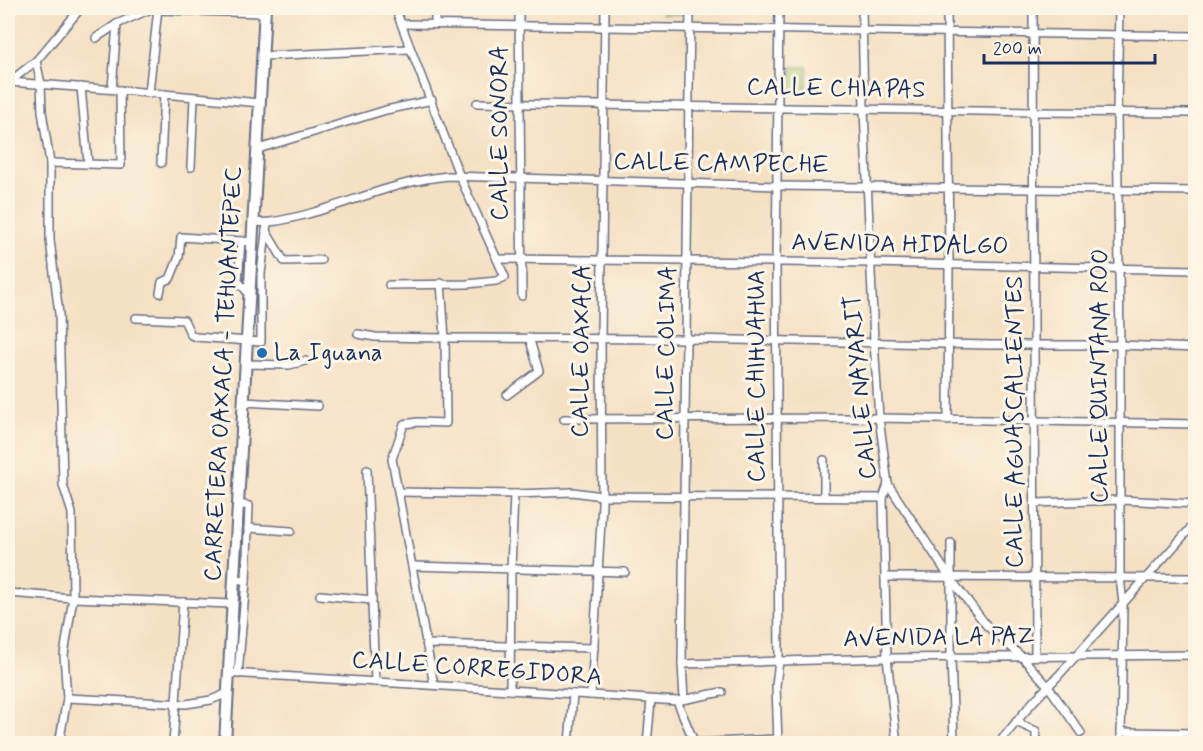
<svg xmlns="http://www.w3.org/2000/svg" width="1203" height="751" viewBox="0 0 1203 751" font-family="Mynerve,sans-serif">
<rect width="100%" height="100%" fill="#fcf5e5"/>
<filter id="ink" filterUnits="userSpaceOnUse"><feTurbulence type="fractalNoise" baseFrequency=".0167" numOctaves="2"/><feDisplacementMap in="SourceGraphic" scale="12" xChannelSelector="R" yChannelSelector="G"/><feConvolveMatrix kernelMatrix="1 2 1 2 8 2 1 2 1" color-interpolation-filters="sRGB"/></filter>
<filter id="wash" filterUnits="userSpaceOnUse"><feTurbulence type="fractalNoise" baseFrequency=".008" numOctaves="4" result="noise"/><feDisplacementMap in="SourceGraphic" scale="24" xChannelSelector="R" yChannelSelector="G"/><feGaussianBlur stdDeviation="1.35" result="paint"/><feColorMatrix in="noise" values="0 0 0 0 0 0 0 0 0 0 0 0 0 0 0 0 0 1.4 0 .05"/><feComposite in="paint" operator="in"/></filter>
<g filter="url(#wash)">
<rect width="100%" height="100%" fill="#f5e0c3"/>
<g fill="#b1d37c" stroke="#66816d" stroke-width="1.5">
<rect x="662" y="8" width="22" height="6"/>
<polygon points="792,67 807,67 806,92 791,91"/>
</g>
</g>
<g filter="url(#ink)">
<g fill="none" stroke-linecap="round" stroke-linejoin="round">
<g stroke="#676d81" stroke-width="10">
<g id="street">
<polyline points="519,8 522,296"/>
<polyline points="862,8 864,109 874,341 879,418 888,484 950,578 987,626 1021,656 1048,686 1081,733"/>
<polyline points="947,8 949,264 948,420"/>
<polyline points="1033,8 1035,656"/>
<polyline points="1119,8 1117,111 1120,345 1120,577 1123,604 1121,744"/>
<polyline points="158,10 265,13"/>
<polyline points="402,24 1196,36"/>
<polyline points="435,24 435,8"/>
<polyline points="96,38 117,24 153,8"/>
<polyline points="264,56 410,49"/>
<polyline points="36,61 41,84 42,111 50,163 50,240 59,314 63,485 72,513 73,598 64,655 67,698 59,744"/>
<polyline points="9,82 131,91 260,103"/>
<polyline points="8,83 36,61 81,8"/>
<polyline points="81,87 88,163"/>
<polyline points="112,89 117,24"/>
<polyline points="149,93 158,8"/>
<polyline points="477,103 1034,112 1196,113"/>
<polyline points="258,149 386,110 432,100"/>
<polyline points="50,163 121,165 120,90"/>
<polyline points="161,163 164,94"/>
<polyline points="191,167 194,98"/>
<path d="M253,222C271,224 287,219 304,215C353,202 399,180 449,176L777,186L1196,191"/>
<polyline points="266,231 284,261 321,260"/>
<polyline points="497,259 870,263 1196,270"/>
<polyline points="389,285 467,284 496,281 505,277 460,177 395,8"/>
<polyline points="160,293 162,282 170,279 179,257 181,237 241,241"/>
<polyline points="249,294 238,281 241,241 252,242"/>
<polyline points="136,318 184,320 191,335 196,337 261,342 261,274 267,224"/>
<polyline points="358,334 375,337 445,338 687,339 991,345 1120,345 1196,348"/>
<polyline points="246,364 289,365 305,361"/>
<polyline points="507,395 539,371 529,337"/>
<polyline points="243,402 318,406"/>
<polyline points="564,419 879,418 1196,424"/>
<polyline points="367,470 375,682"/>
<polyline points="888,484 883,498 887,658 897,744"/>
<polyline points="399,492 514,494 573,492 602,496 883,498"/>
<polyline points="824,497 824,460"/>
<polyline points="1036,503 1121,500 1196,504"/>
<polyline points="238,504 249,506 246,581"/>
<polyline points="248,528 291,531"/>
<polyline points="951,543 951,657 954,740"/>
<polyline points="412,566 625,572"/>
<polyline points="885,577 1196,578"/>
<polyline points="234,578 246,581 238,674"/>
<polyline points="8,593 73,598 232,604"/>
<polyline points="320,595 372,600"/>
<polyline points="427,644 594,648"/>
<polyline points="682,664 887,658 1196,655"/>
<polyline points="229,673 591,695 677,701 722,692"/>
<polyline points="434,685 392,459 404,424 418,422 446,423 445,338 441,283"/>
<polyline points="510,690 511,570 514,494"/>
<polyline points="591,695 602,504 601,338 605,8"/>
<polyline points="67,698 186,704 211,700 228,693"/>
<polyline points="684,699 682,664 690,8"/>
<polyline points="677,701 695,744"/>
<polyline points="1016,722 1036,731 1036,744"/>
<polyline points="1121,732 1196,733"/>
<polyline points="695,743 778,739"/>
<polyline points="173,744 183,602"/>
<polyline points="569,744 573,694"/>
<polyline points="647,744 651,700"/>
<polyline points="778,744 776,685 779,661 776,263 779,8"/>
<polyline points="998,744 1032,703 1059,675 1196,522"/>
</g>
</g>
<g stroke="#676d81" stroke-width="14">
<polyline id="primary" points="225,744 265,8"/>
</g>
<use href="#street" stroke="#fff" stroke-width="7"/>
<use href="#primary" stroke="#fff" stroke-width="10"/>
</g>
</g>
<circle fill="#1f6fb2" stroke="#fcf5e5" stroke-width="2" cx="262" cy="353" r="6"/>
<g text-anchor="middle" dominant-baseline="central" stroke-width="6" stroke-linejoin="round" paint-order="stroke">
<g font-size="24" fill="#1b2f5e" stroke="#fcf5e5">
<text transform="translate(836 89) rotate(1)">CALLE CHIAPAS</text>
<text transform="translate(500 133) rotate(-90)">CALLE SONORA</text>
<text transform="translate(721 164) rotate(1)">CALLE CAMPECHE</text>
<text transform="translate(900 245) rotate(1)">AVENIDA HIDALGO</text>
<text transform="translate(582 351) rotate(-89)">CALLE OAXACA</text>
<text transform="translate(667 353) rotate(-89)">CALLE COLIMA</text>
<text transform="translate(224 374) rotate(-87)">CARRETERA OAXACA - TEHUANTEPEC</text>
<text transform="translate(757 376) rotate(-90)">CALLE CHIHUAHUA</text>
<text transform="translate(1100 376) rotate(-90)">CALLE QUINTANA ROO</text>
<text transform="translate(861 387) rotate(-95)">CALLE NAYARIT</text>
<text transform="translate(1015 422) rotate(-90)">CALLE AGUASCALIENTES</text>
<text transform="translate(939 638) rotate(-1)">AVENIDA LA PAZ</text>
<text transform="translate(477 669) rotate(4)">CALLE CORREGIDORA</text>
</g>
<g font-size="24" fill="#1b2f5e" stroke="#fcf5e5" text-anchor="start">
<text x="274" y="353">La Iguana</text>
</g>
</g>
<rect width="1203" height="751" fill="none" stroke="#fcf5e5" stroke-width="30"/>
<path d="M984 54v9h171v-9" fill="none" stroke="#1b2f5e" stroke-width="3"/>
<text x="993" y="54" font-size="18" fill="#1b2f5e" stroke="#fcf5e5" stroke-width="4.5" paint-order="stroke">200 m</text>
</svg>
